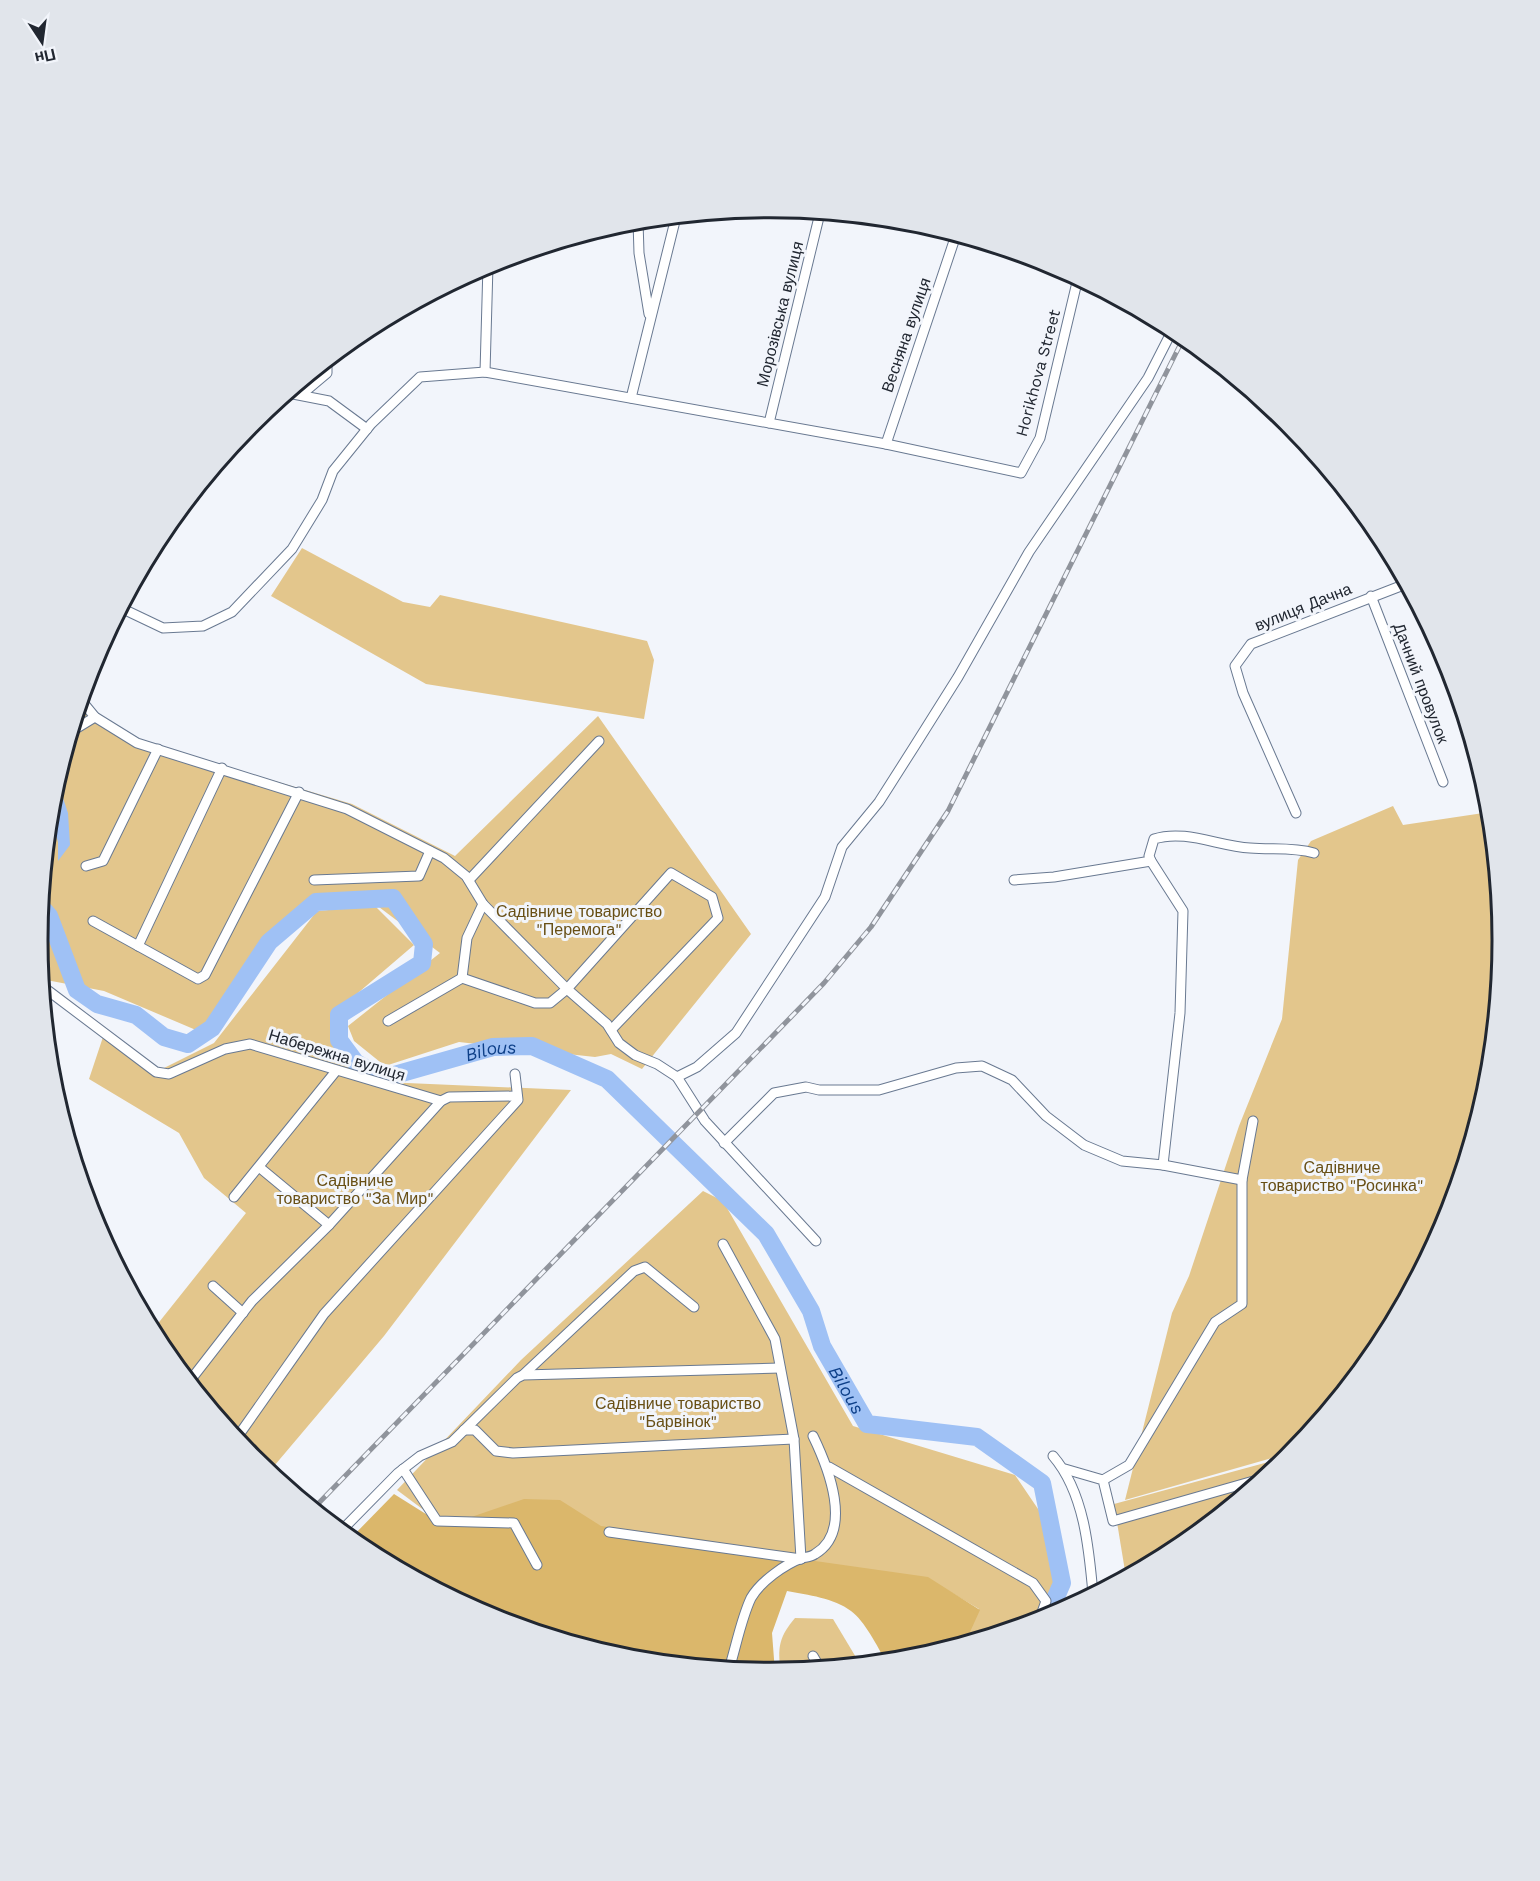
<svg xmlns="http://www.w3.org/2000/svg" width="1540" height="1881" viewBox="0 0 1540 1881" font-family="'Work Sans',sans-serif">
<rect width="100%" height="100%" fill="#f2f5fb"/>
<g fill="#e3c68c">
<polygon points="302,548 403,602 430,607 440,595 647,641 654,660 644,719 426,684 271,596"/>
<polygon points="81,702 114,733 352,804 455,856 598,716 751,934 642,1069 611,1054 595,1057 459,1042 385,1066 354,1041 348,1026 440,953 363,895 324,898 297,909 241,978 203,1033 104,991 41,979 38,940 52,797"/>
<polygon points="1393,806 1403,825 1490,812 1502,941 1488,1084 1447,1221 1379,1348 1293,1452 1125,1500 1172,1313 1189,1276 1239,1126 1282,1019 1298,860 1311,841"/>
<polygon points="375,906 414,945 331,1016 343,1064 384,1082 571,1090 384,1336 269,1472 252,1458 161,1347 152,1331 246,1213 204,1178 179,1133 89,1079 104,1034 156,1072 214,1043 317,911"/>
<polygon points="703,1191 723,1201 853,1426 1015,1475 1055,1534 1059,1584 1046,1601 1038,1621 960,1645 979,1609 927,1578 445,1526 397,1490 521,1360"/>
<polygon points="1290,1456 1177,1550 1126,1577 1114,1504"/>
<path d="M795,1618L833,1619L860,1664L781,1672C777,1648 779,1637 795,1618Z"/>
</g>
<path fill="#dbb76b" d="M394,1494L445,1526L524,1499L560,1500L601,1526L701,1539L801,1559L928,1577L980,1610L965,1643L913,1659L886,1662C878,1647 864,1620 851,1611C834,1598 808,1595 787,1591L772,1633L775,1672L627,1659L489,1617L363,1549L350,1539Z"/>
<polygon fill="#9fc1f5" points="57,780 68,813 70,845 58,861 58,842 50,813"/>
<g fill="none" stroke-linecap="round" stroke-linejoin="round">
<path stroke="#9fc1f5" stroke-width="18" id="s1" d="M41,907L49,916L77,990L97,1004L136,1015L164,1037L188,1044L212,1028L269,942L316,902L393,898L424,944L422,963L339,1015V1040L356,1063L384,1078L493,1047L532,1046L607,1079L766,1234L811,1311L822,1346L867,1424L977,1437L1042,1483L1062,1583L1047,1618"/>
<g stroke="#697991" stroke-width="11">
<g id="street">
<polyline points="638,221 639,253 649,314"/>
<polyline points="485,372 488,265"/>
<polyline points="288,393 329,401 367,429"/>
<polyline points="302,394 327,373 327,361"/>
<polyline points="631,398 676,217"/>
<polyline points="769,423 820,213"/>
<polyline points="886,444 956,235"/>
<polyline points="1371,596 1443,782"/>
<polyline points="121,608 163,628 203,626 232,612 292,549 322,500 333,471 371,424 420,377 485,372 886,444 1021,473 1040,438 1078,278"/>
<polyline points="81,700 95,717 137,743 347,809 444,858 466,876 483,904 567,989 607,1024 619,1043 635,1055 657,1064 677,1077 705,1121 816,1241"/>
<polyline points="72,731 95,717"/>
<polyline points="1296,813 1243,693 1235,666 1251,644 1406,584"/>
<polyline points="86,866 103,861 158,749"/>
<polyline points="314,880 419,876 430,851"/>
<polyline points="469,880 599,741"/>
<polyline points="1014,880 1054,877 1151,861"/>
<polyline points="93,921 198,979 205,975 299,792"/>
<polyline points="138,946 222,768"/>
<polyline points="462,978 467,938 483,904"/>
<polyline points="42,986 156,1072 169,1074 225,1049 250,1044 441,1101"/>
<polyline points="388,1021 462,978 535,1003 550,1003 567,989 671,873 712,897 718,918 611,1030"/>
<polyline points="677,1077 697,1067 736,1033 825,897 842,847 879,802 914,747 958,677 1029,552 1148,378 1173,329"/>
<polyline points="724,1143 774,1093 806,1087 819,1090 879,1090 956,1068 982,1066 1012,1080 1046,1116 1084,1145 1122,1161 1163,1165 1242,1180"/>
<path d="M1163,1165L1180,1013L1183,911L1151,861L1149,856L1154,839C1185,829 1218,846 1250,848C1272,850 1293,847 1314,853"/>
<polyline points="259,1167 329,1225"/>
<polyline points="234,1197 336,1071"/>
<polyline points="723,1244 775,1339 794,1439 801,1559"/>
<polyline points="213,1286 243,1313"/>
<polyline points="524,1374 634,1271 645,1267 694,1307"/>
<polyline points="189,1382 252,1301 329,1225 441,1101 449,1097 517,1096"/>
<polyline points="223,1423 229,1426 231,1432"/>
<polyline points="464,1430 475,1430 496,1451 513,1453 794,1439"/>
<polyline points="236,1439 324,1314 518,1100 515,1074"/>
<path d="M1053,1456C1084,1492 1089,1548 1093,1594"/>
<polyline points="829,1467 1033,1583 1046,1601 1039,1621"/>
<polyline points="403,1469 437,1521 514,1523 537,1565"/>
<polyline points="1065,1469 1103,1480 1113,1521 1264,1478"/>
<polyline points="1103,1480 1129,1465 1215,1322 1242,1304 1242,1180 1253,1121"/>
<polyline points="341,1531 398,1473 420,1456 452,1442 517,1378 523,1375 780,1368"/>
<polyline points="609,1532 801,1559"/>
<polyline points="813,1656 820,1668"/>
<path d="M729,1669C736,1647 741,1619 751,1598C760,1582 785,1564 802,1558C806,1557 811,1557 815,1554C854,1531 828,1467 813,1436"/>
</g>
</g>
<use href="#street" stroke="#fff" stroke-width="9"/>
<g stroke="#90949c" stroke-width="5">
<polyline id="rail" points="313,1509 824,983 871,927 948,811 1184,337"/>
</g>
<use href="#rail" stroke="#f2f5fb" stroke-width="3" stroke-dasharray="9" stroke-linecap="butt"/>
</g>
<g text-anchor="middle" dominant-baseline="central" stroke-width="6" stroke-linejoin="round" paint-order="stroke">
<g font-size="16" fill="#212731" stroke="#f2f5fb">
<text transform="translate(780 314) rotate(-76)">Морозівська вулиця</text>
<text transform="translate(906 335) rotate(-71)">Весняна вулиця</text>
<text transform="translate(1038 373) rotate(-75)">Horikhova Street</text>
<text transform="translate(1303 607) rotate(-22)">вулиця Дачна</text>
<text transform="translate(1421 683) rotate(69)">Дачний провулок</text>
<text transform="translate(337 1055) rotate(17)">Набережна вулиця</text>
</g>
<g font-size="16" fill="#684f15" stroke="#f2f5fb">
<text x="579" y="911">Садівниче товариство<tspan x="579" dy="18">"Перемога"</tspan></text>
<text x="1342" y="1167">Садівниче<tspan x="1342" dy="18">товариство "Росинка"</tspan></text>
<text x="355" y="1180">Садівниче<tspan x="355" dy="18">товариство "За Мир"</tspan></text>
<text x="678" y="1403">Садівниче товариство<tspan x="678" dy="18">"Барвінок"</tspan></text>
</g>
<g font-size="18" font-style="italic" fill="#0d3f88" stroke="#f2f5fb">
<text stroke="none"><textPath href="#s1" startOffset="856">Bilous</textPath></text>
<text stroke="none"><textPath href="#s1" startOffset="1378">Bilous</textPath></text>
</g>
</g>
<path d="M0 0H1540V1881H0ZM48 940a722 722 0 1 1 1444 0a722 722 0 1 1-1444 0Z" fill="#e1e5eb" fill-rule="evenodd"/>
<path fill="none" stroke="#212731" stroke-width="3" d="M48 940a722 722 0 1 1 1444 0a722 722 0 1 1-1444 0Z"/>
<g transform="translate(42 42) rotate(167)" stroke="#f2f5fb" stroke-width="4.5" paint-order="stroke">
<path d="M0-4.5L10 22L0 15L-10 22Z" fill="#212731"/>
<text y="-9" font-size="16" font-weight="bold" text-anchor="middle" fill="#212731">Пн</text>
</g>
</svg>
